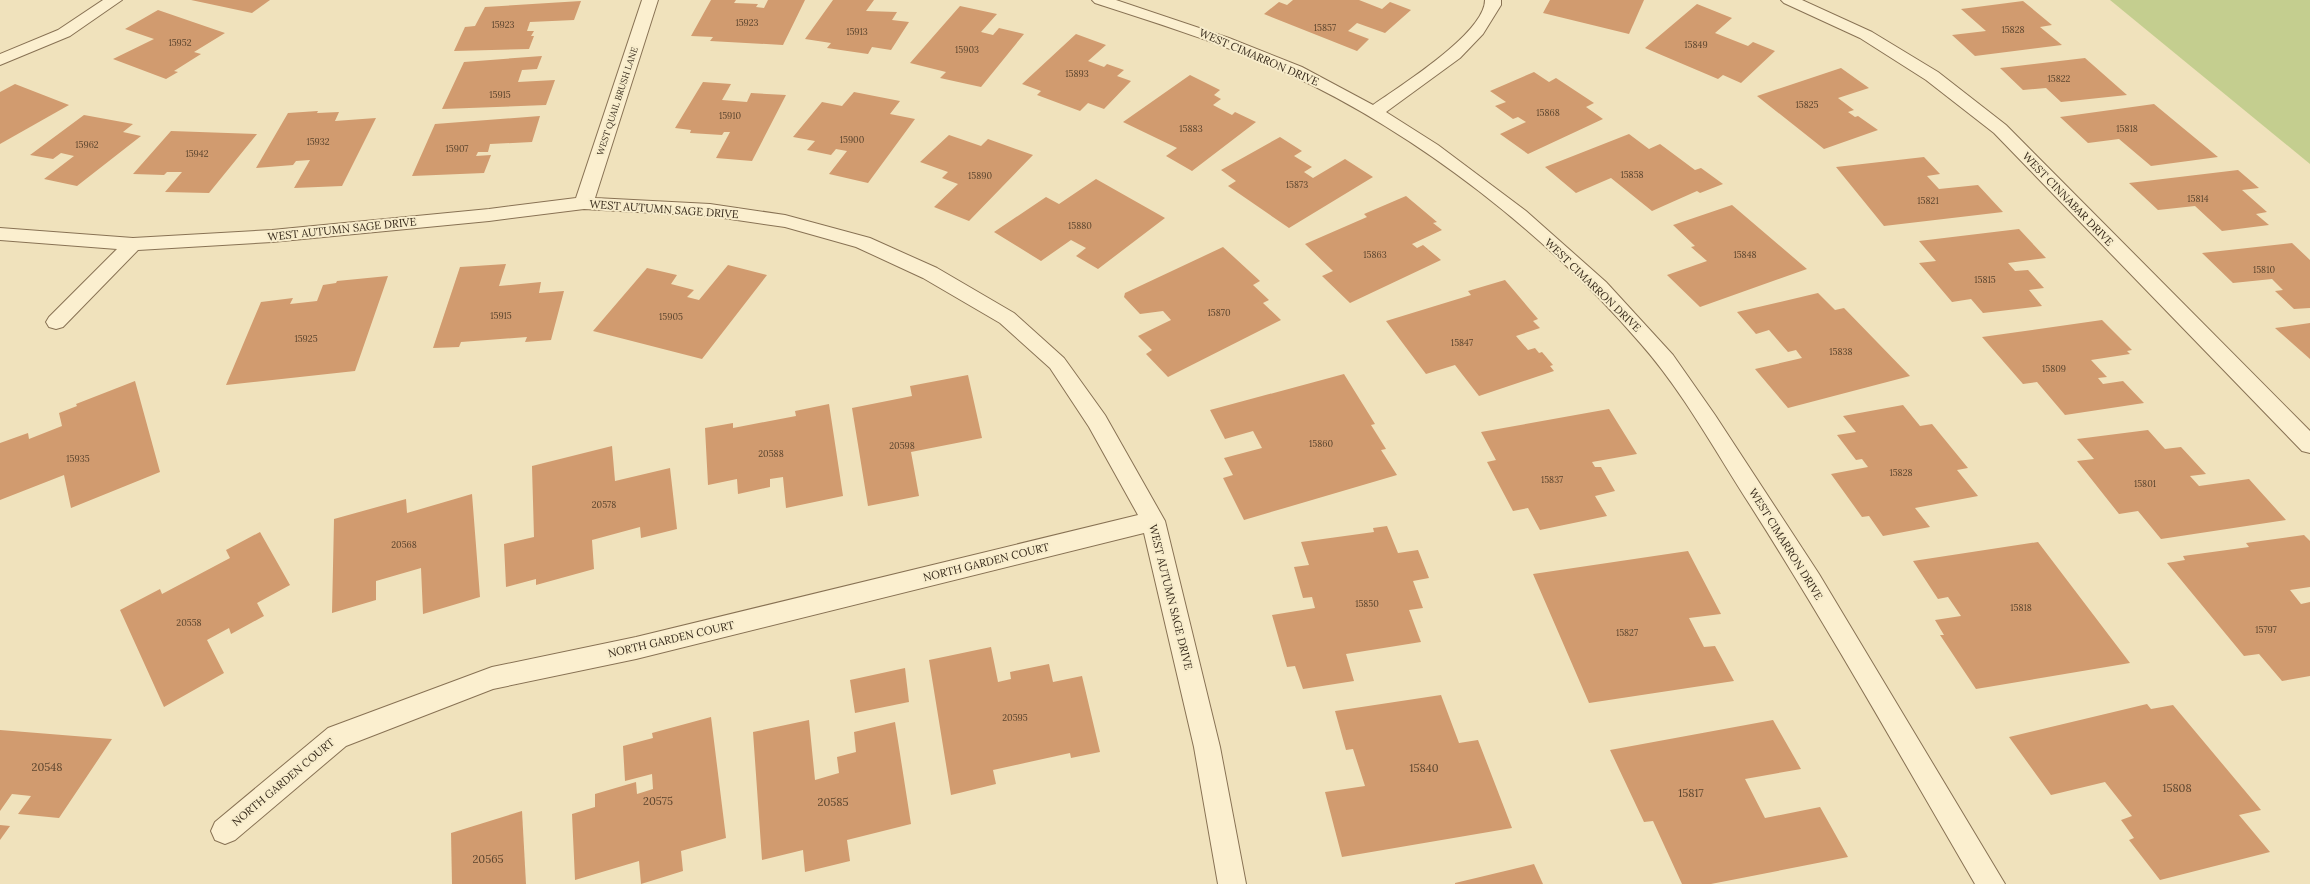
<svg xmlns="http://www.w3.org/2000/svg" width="2310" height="884" viewBox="0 0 2310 884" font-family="Lora,serif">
<rect width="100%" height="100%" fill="#f0e2bc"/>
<polygon fill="#c4ce8f" points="2110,0 2310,0 2310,164"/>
<g fill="#d19b6f">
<polygon points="191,0 270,0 252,13"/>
<polygon points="711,0 736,0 734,3 758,4 756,7 764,8 768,0 805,0 783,45 710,41 713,37 691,36"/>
<polygon points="833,0 874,0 866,11 897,12 892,20 909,22 891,50 872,47 868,54 827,48 831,43 805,39"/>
<polygon points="1293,0 1359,0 1382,9 1390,2 1411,10 1385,33 1357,23 1348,31 1369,39 1357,51 1264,14 1279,2 1287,5"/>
<polygon points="1550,0 1644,0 1629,34 1543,13"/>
<polygon points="581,1 574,20 530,22 527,31 534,31 531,36 534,36 529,49 454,51 465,27 475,26 485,7"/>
<polygon points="2023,1 2052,25 2040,27 2062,45 1975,56 1952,35 1986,31 1961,9"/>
<polygon points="1697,4 1732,18 1715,33 1748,46 1753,42 1775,51 1741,83 1723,75 1718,79 1645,48"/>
<polygon points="960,6 997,14 981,32 993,35 999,28 1024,34 981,87 940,78 946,72 910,63"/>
<polygon points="158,10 225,33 194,52 201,54 174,71 178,72 166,79 113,59 154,39 125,29"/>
<polygon points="1076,34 1106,45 1088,61 1104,67 1107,64 1124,70 1117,76 1131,81 1104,109 1088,103 1080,111 1037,95 1041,91 1022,84"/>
<polygon points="542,56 537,69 522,70 518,82 555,80 546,105 442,109 464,62"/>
<polygon points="2085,58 2127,95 2061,102 2046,88 2023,90 2000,68"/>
<polygon points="1841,68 1869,88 1838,98 1854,110 1848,112 1855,117 1858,116 1878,130 1824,149 1757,96"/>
<polygon points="1534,72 1549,82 1556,78 1594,103 1586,107 1603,119 1528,154 1500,134 1526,122 1518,117 1513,119 1495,106 1506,102 1490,91"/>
<polygon points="1190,75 1220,90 1214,95 1221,99 1213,105 1232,115 1235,112 1256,122 1192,171 1166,156 1177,148 1123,122"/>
<polygon points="703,82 731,84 722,100 747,102 751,93 786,95 752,161 716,158 730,132 724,132 722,135 690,133 691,130 675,128"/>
<polygon points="15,84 69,105 0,144 0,92"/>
<polygon points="854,92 900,101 890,114 915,119 868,183 829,174 847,151 836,149 831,155 807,150 815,141 793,137 822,102 842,106"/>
<polygon points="2154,104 2218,157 2151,166 2119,139 2088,143 2060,117"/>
<polygon points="318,111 317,113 339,112 335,121 376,118 342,186 294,188 310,160 296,161 293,165 256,168 288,113"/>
<polygon points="84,115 133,124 123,132 141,136 77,186 44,179 74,156 61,153 53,159 30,155"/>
<polygon points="540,116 532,142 490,144 488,152 478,152 476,156 491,155 484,173 412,176 435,124"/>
<polygon points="171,131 257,134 209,193 165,192 182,172 167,172 164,175 133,174"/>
<polygon points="1629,134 1649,149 1660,144 1695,170 1701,168 1723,184 1700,193 1697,191 1652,211 1611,178 1576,193 1545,167"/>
<polygon points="949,135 981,146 988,139 1033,155 969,221 934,207 958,184 942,178 948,172 920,162"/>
<polygon points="1280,137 1302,151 1294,156 1312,167 1304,172 1313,178 1345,159 1373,177 1289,228 1228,186 1236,181 1221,170"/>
<polygon points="1924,157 1940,174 1927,176 1939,189 1978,185 2003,212 1884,226 1836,167"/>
<polygon points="2238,170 2259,188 2242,190 2267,212 2256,214 2269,225 2222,231 2195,206 2158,210 2129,183"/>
<polygon points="1096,179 1165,218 1098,269 1076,256 1086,248 1071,240 1041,261 994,232 1046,197 1059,204"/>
<polygon points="1406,196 1437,222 1433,223 1442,230 1412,244 1417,248 1423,245 1441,260 1350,303 1322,276 1333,271 1305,244 1367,217 1364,214"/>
<polygon points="1732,205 1807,269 1700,307 1667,275 1707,261 1691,247 1695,246 1673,225"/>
<polygon points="2019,229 2046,258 2008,263 2015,271 2028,270 2044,288 2029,290 2042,306 1983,313 1971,299 1952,302 1919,263 1936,261 1919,241"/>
<polygon points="2292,243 2310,260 2310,308 2294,309 2275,291 2283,290 2272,279 2233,283 2202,253"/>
<polygon points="1223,247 1260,281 1253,285 1269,300 1263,303 1281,320 1168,377 1146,354 1152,350 1138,336 1171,320 1163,311 1140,314 1124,297 1125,293"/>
<polygon points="506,264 499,286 541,282 539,293 564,291 551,340 525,342 527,337 461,342 459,347 433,348 460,267"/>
<polygon points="728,265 767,275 702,359 593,331 647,268 677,275 671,284 694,290 687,297 699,300"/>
<polygon points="388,276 355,371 226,385 261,302 293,298 290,304 317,301 323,285 336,283 337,281"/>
<polygon points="1505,280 1538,319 1533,321 1540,328 1516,336 1528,350 1535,348 1539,353 1542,352 1553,365 1550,366 1554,371 1479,396 1455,365 1426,374 1386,321 1471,295 1468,291"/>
<polygon points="1818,293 1835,310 1844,308 1910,376 1788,408 1755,369 1802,358 1796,350 1788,352 1769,330 1756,334 1737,312"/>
<polygon points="2102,320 2132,350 2127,351 2130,354 2091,360 2107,377 2098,378 2103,384 2123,381 2144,403 2065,415 2037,382 2023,384 1982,337"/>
<polygon points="2310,323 2310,359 2275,328"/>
<polygon points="1344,374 1375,424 1371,425 1386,449 1381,450 1397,475 1244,520 1223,478 1233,475 1224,458 1262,448 1253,431 1225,439 1210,410"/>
<polygon points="968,375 982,438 911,452 919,496 868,506 852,408 912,396 910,386"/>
<polygon points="135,381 160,472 71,508 64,475 0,500 0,443 28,433 29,439 62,426 59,413 77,406 76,404"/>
<polygon points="829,404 843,496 786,508 783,477 770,479 770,487 738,494 737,479 708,485 705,428 733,423 733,428 796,416 795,411"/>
<polygon points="1903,405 1920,426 1932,424 1968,468 1957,470 1978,496 1915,508 1930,527 1883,536 1869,516 1862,517 1831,474 1868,467 1862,459 1856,460 1837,435 1856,432 1843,416"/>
<polygon points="1609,409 1637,454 1592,462 1595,467 1601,467 1615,491 1595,496 1607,516 1540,530 1528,508 1513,511 1487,462 1496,460 1481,432"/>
<polygon points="2148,430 2165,449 2181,447 2206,474 2190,476 2199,486 2249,479 2286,520 2161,539 2138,511 2119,514 2077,461 2094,459 2077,439"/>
<polygon points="612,446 615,481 670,468 677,529 641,538 640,527 592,540 594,569 536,585 536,579 506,587 504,544 534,537 532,466"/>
<polygon points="472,494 480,597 423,614 421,568 376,581 376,600 332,613 334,519 406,499 407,513"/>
<polygon points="1387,526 1398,553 1418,550 1429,578 1413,581 1423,608 1409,610 1421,642 1346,654 1354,681 1303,689 1295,666 1287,667 1272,615 1315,608 1312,597 1303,598 1294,567 1309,565 1301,542 1374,532 1373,528"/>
<polygon points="260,532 290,585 257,603 264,616 231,634 229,628 207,640 224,673 164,707 120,610 160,589 162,594 230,558 226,550"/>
<polygon points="2304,535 2310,541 2310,587 2290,590 2301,604 2310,602 2310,676 2282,681 2259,654 2244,656 2167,563 2185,560 2183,556 2249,547 2246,543"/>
<polygon points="2038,542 2130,663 1976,689 1940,635 1944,635 1935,620 1961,616 1948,597 1938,599 1913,561"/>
<polygon points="1688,551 1721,614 1689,618 1704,647 1715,646 1734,681 1589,703 1533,574"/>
<polygon points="991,647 998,682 1011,679 1010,672 1049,664 1053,682 1082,676 1100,752 1071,758 1070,753 993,770 996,784 951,795 929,660"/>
<polygon points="905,668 909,702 855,713 850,680"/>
<polygon points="1441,695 1459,743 1478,740 1512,828 1342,857 1325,792 1365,786 1353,749 1346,750 1335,711"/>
<polygon points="2147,704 2151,709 2173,705 2261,810 2239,815 2270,852 2160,880 2129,840 2134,838 2121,820 2132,816 2105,782 2051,795 2009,737"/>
<polygon points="711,717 726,838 681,851 683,871 641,884 639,861 575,880 572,814 595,807 595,794 636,782 637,794 653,789 652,774 625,781 623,746 653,738 652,733"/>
<polygon points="809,720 815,780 839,773 837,757 856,752 854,732 895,722 911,824 847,840 850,861 805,872 803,850 762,860 753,732"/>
<polygon points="1773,720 1801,769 1745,779 1765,818 1820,807 1848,857 1711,884 1682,884 1653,821 1644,822 1610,750"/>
<polygon points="0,730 112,739 59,818 18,814 31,796 12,794 0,811"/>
<polygon points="522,811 526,884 452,884 451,833"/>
<polygon points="0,825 10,826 0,840"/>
<polygon points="1534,864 1543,884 1455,884 1455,883"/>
</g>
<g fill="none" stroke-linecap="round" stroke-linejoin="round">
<g stroke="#887254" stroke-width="2">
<g id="street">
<polygon points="103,0 122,0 70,36 0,65 0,54 58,30"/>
<polygon points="642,0 658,0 595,198 710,204 785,215 870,238 937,268 1014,313 1064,358 1105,415 1165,521 1220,747 1246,884 1218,884 1194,747 1144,533 636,659 493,689 346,746 235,840 225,844 215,840 211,831 215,822 328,728 492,667 636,637 1138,515 1089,427 1050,368 1000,323 923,278 856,247 785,227 710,216 584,209 489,221 272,242 138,250 63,327 56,329 49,327 46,322 49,317 117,249 0,240 0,228 133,238 272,230 489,209 576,198"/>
<path d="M1092,0H1116L1229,38L1302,67L1373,105C1400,86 1485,33 1485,0H1501V5L1483,34L1460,58L1386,112L1438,145L1526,211L1606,282L1673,355L1715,415L1819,574L2005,884H1975C1901,757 1829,629 1750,505C1715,451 1684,393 1641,344C1547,235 1420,135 1289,74C1227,45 1160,24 1095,3Z"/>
<polygon points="1781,0 1802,0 1872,32 1938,72 2006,125 2310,431 2310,453 2302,451 1994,133 1926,80 1860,38 1784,3"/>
</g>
</g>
<use href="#street" fill="#fbefcf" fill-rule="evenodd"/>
</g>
<g text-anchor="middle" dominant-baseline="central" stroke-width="4" stroke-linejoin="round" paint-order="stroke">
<g font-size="9" fill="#5d462f">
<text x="747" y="22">15923</text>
<text x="503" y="24">15923</text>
<text x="1325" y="27">15857</text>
<text x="2013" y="29">15828</text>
<text x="857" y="31">15913</text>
<text x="180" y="42">15952</text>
<text x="1696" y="44">15849</text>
<text x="967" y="49">15903</text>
<text x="1077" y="73">15893</text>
<text x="2059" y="78">15822</text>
<text x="500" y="94">15915</text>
<text x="1807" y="104">15825</text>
<text x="1548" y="112">15868</text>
<text x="730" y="115">15910</text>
<text x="1191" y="128">15883</text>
<text x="2127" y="128">15818</text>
<text x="852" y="139">15900</text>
<text x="318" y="141">15932</text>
<text x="87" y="144">15962</text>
<text x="457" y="148">15907</text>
<text x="197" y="153">15942</text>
<text x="1632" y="174">15858</text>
<text x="980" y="175">15890</text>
<text x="1297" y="184">15873</text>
<text x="2198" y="198">15814</text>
<text x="1928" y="200">15821</text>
<text x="1080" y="225">15880</text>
<text x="1375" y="254">15863</text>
<text x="1745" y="254">15848</text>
<text x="2264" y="269">15810</text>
<text x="1985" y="279">15815</text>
<text x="1219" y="312">15870</text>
<text x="501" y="315">15915</text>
<text x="671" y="316">15905</text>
<text x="306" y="338">15925</text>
<text x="1462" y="342">15847</text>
<text x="1841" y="351">15838</text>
<text x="2054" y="368">15809</text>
<text x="1321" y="443">15860</text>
<text x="902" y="445">20598</text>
<text x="771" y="453">20588</text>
<text x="78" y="458">15935</text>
<text x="1901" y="472">15828</text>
<text x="1552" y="479">15837</text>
<text x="2145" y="483">15801</text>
<text x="604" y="504">20578</text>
<text x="404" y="544">20568</text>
<text x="1367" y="603">15850</text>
<text x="2021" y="607">15818</text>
<text x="189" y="622">20558</text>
<text x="2266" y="629">15797</text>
<text x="1627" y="632">15827</text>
<text x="1015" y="717">20595</text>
</g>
<g font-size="9" fill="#36291a" stroke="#f7eccb">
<text transform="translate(617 101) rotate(-72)">WEST QUAIL BRUSH LANE</text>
</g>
<g font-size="11" fill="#36291a" stroke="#f7eccb">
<text transform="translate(1259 57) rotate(23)">WEST CIMARRON DRIVE</text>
<text transform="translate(2068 199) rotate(46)">WEST CINNABAR DRIVE</text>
<text transform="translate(664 209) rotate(4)">WEST AUTUMN SAGE DRIVE</text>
<text transform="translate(342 229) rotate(-6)">WEST AUTUMN SAGE DRIVE</text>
<text transform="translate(1593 285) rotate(44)">WEST CIMARRON DRIVE</text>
<text transform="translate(1786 544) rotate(58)">WEST CIMARRON DRIVE</text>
<text transform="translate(986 562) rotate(-14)">NORTH GARDEN COURT</text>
<text transform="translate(1171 597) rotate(76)">WEST AUTUMN SAGE DRIVE</text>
<text transform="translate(671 639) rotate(-13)">NORTH GARDEN COURT</text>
<text transform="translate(283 782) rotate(-40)">NORTH GARDEN COURT</text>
</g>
<g font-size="11" fill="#5d462f">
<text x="47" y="767">20548</text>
<text x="1424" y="768">15840</text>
<text x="2177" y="788">15808</text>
<text x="1691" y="793">15817</text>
<text x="658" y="801">20575</text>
<text x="833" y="802">20585</text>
<text x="488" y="859">20565</text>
</g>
</g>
</svg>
